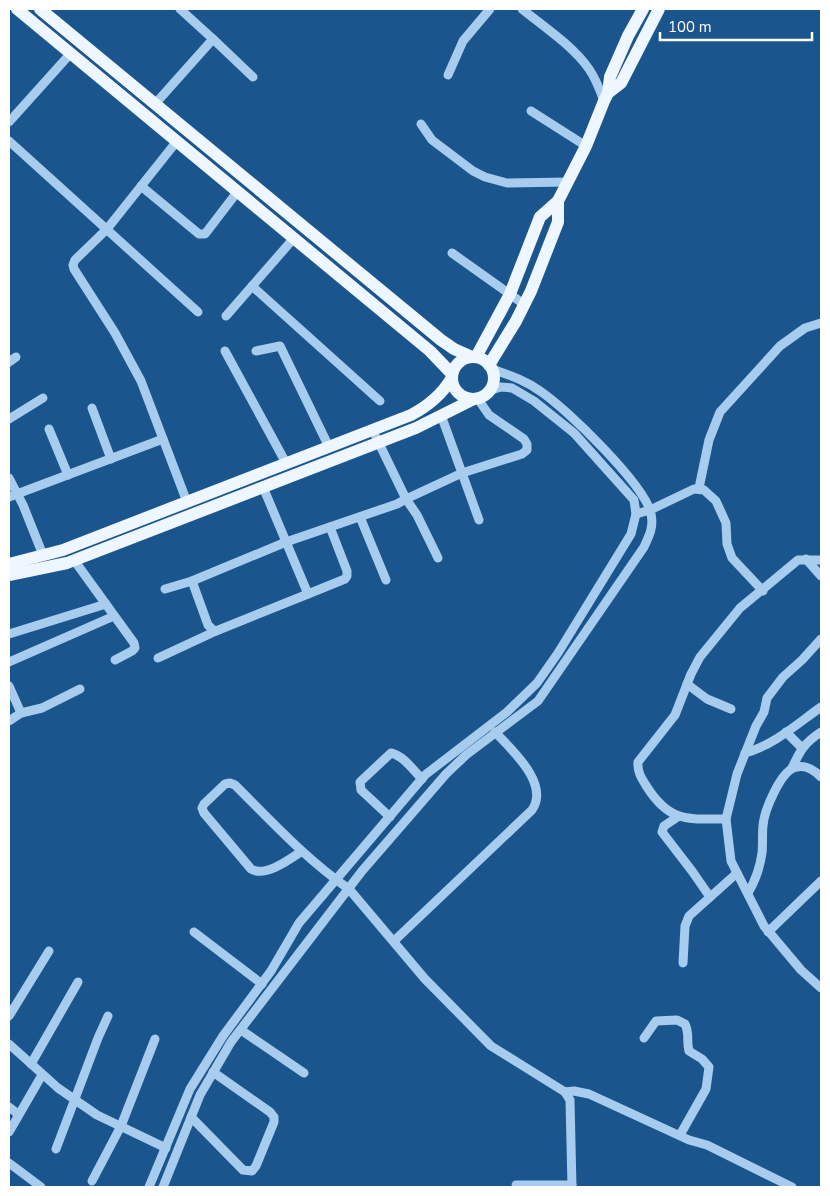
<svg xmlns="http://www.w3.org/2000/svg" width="830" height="1196" viewBox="0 0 830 1196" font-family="'Nunito Sans',sans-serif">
<rect width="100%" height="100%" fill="#1b558d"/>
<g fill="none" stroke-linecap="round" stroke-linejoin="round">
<g stroke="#a7cced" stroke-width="9">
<path d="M522,9C544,27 572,45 589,69C596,79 600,90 604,101"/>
<polyline points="213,39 253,77"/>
<polyline points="448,75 463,41 490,9"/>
<polyline points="155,104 213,39 180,9"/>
<polyline points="531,111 586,146"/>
<polyline points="9,122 71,53"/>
<polyline points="421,124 432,140 473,171 485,177 507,183 568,182"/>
<polyline points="9,141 198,312"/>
<polyline points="177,141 107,229 75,260 73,265 74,269 115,333 141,381 187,502"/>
<polyline points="141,186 199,234 205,234 238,191"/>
<polyline points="452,253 525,305"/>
<polyline points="252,286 380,401"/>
<polyline points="226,316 294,238"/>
<polyline points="225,351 286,463"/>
<polyline points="256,351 280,346 329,447"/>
<polyline points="9,362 16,357"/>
<polyline points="92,408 111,459"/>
<polyline points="441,415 479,520"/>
<polyline points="9,419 43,398"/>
<polyline points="49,429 68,475"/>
<polyline points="9,478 23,505 43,555"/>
<polyline points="699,488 709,440 720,412 780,346 805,328 821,323"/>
<polyline points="9,497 163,439"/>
<polyline points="636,514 650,510 694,489 704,490 716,501 726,523 727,544 732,558 763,591"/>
<polyline points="360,517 386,580"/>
<polyline points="438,558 417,515 406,499 462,473 522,454 527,450 527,444 524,439 489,415 478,399"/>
<polyline points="806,559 821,576"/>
<polyline points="74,560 134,643 135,648 132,651 115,660"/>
<polyline points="192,581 208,625 212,629 216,631 308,594 263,487"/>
<polyline points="165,589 192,581 286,542 397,504 406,499 376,437"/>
<polyline points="308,594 345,579 347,576 347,571 330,527"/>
<polyline points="9,634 106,604"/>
<polyline points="821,639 802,660 783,677 767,698 764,712 756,726 737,774 726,819 731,861 764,926 801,970 821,988"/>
<polyline points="158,658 216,631"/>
<polyline points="9,662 114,616"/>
<polyline points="687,684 707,699 731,709"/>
<polyline points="9,686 21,713 9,721"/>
<polyline points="21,713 42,708 80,689"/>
<polyline points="786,732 802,748"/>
<path d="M745,753C774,745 797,724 821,707"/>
<path d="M792,768C800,751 804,743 821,732"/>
<polyline points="679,816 664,826 662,832 692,871 710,897"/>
<path d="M390,817L361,790L360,782L391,753C404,756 413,770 422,779"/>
<path d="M726,819C688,819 670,823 647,787C642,779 637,772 638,762L675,715L691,674L700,657L740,608L798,560H821"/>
<path d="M302,851C290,859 265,878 251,869L204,813L202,808L204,804L225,784L230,783L235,785C271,821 307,860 349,889L425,979L491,1046L565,1092L570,1100L572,1187"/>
<path d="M748,893C755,881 760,868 762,853C763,844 762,835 763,826C764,811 781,769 797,767C806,765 815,771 821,777"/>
<polyline points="194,932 262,984"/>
<polyline points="768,932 821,881"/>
<path d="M394,941L532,810C550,784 512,750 495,732"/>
<polyline points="683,963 685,926 689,916 737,873"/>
<polyline points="9,1016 49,951"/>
<polyline points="241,1030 304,1073"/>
<path d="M644,1038L656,1021L677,1020L685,1024C690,1034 686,1040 689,1051L702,1059L709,1067L706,1089L680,1135"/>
<polyline points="9,1044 58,1088 97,1115 166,1148"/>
<polyline points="31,1064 78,982"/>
<polyline points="565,1092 574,1091 589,1094 689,1140 707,1145 792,1187"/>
<polyline points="9,1107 18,1114"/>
<polyline points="191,1117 243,1170 252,1171 256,1166 274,1122 274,1117 270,1112 213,1072"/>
<polyline points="9,1132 42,1075"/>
<polyline points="56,1149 98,1038 108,1016"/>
<polyline points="9,1163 41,1187"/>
<polyline points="92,1181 121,1126 155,1039"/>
<polyline points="516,1185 572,1185"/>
<polyline points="149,1187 190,1089 223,1036 271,971 299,923 425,775 507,712 537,683 558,653 631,534 636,514 634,500 574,433 534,401 512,388 501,387 491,390"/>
<path d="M163,1187L200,1095L231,1042L362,871L446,774L466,755L538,701L644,547C649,536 654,527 651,514C646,486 566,408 540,391C525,380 509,375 492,369"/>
</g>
<g stroke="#eef6ff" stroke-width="12">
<polyline points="17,9 430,351 452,374"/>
<polyline points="40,9 441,340 454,349 472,357"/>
<polyline points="608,93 610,77 628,36 643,9"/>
<circle cx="473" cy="378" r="21"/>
<polyline points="476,357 510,294 540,217 558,201 586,146 604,101 608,93 621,83 659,9"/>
<polyline points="489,365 516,321 531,291 558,222 558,201"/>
<path d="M9,564L63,550L411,415C428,406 441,396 451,379"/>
<polyline points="9,575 67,563 416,428 472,400"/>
</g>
</g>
<rect width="830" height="1196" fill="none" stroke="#ffffff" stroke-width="20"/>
<path d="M660 32v8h152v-8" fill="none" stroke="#ffffff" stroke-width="2.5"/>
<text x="668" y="32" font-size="15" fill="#ffffff" stroke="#1b558d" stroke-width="4" paint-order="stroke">100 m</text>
</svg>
